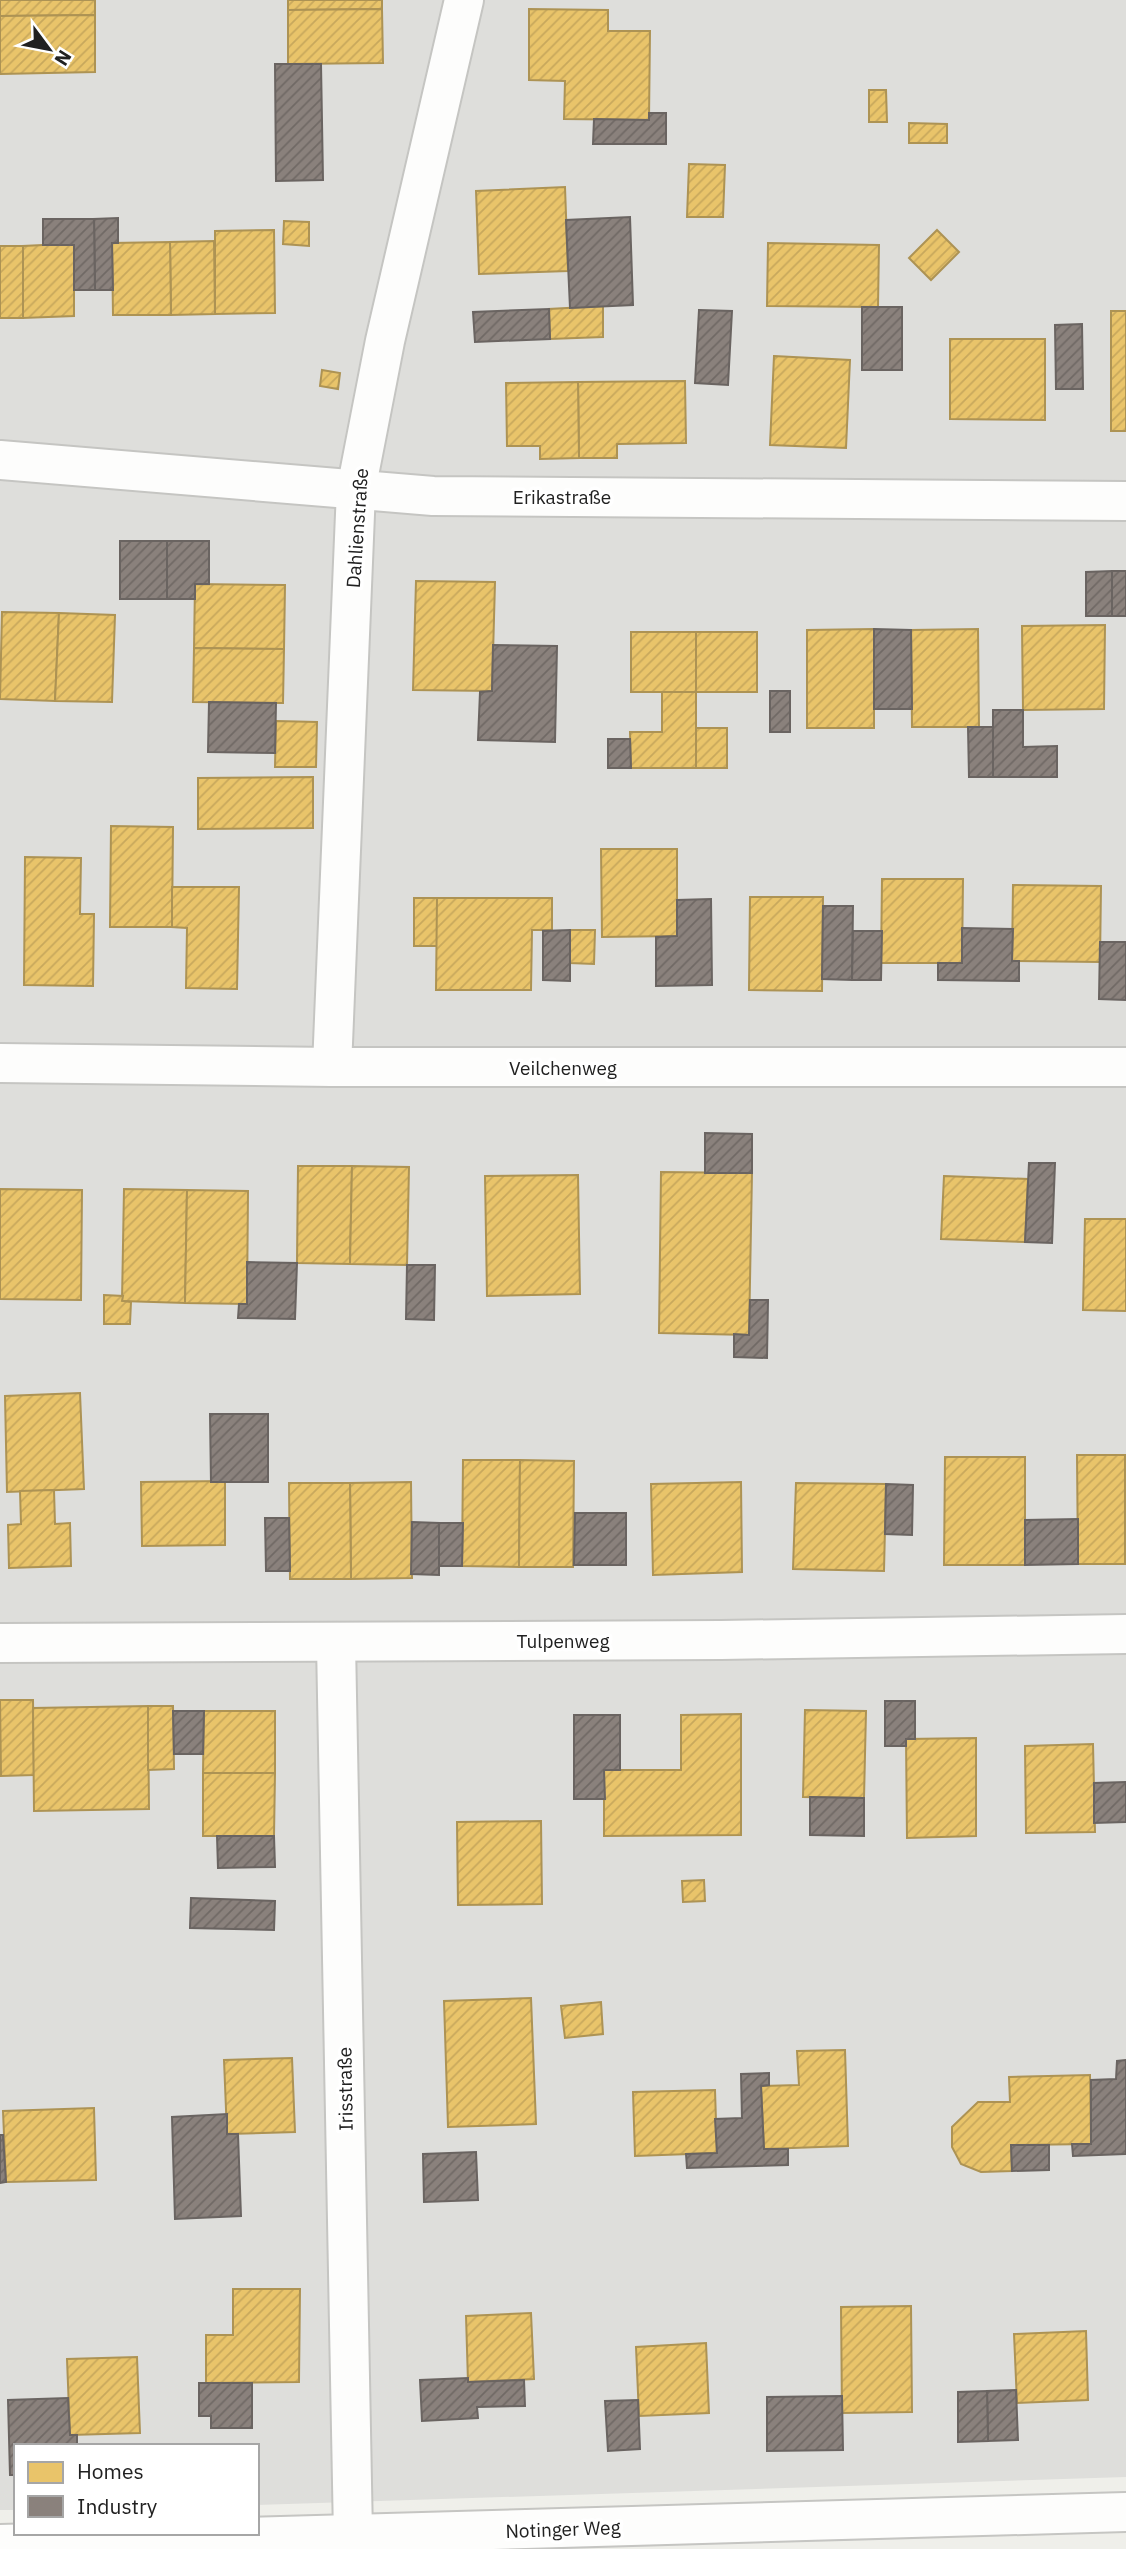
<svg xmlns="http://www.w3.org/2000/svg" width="1126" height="2549" viewBox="0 0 1126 2549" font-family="'IBM Plex Sans',sans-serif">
<defs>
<pattern id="homes-hatch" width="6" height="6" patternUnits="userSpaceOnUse" patternTransform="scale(1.75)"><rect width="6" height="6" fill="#e9c46a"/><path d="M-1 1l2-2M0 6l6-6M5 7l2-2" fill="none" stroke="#c8a85c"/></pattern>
<pattern id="industry-hatch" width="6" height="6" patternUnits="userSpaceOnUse" patternTransform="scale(1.75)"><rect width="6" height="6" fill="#8a817c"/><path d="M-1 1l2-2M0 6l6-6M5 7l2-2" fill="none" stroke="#706965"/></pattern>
</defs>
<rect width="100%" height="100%" fill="#efefea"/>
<polygon fill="#dededb" points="0,0 1126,0 1126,2477 257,2505 257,2446 16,2446 16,2510 0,2510"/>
<g fill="url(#homes-hatch)" stroke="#ad9354" stroke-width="2">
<polygon points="0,0 95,0 95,15 0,16"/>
<polygon points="288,0 382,0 382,9 288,10"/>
<polygon points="382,9 383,63 288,64 288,10"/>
<polygon points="529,9 608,10 608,31 650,31 649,120 564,119 565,81 529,80"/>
<polygon points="95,15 95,72 0,74 0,16"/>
<polygon points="869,90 886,90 887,122 869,122"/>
<polygon points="909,123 947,124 947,143 909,143"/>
<polygon points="689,164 725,165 723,217 687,217"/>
<polygon points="565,187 568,271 479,274 476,191"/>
<polygon points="284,221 309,222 309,246 283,244"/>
<polygon points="274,230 275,313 215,314 215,231"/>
<polygon points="937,230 959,252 931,280 909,258"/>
<polygon points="214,241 215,314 171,315 170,242"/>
<polygon points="170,242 171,315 113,315 112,243"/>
<polygon points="768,243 879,245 878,307 767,306"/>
<polygon points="43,245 74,245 74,316 23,318 23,246"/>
<rect x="0" y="246" width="23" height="72"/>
<polygon points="603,306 603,337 550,339 549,309"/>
<rect x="1111" y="311" width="15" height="120"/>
<polygon points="950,339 1045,339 1045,420 950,419"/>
<polygon points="774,356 850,360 846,448 770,445"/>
<polygon points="322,370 340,373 338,389 320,386"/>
<polygon points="685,381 686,443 617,444 617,458 579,458 578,382"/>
<polygon points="578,382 579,458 540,459 540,446 507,446 506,383"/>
<polygon points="416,581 495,582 492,691 413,690"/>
<polygon points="195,584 285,585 284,649 194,648"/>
<polygon points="2,612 59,613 55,701 0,699"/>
<polygon points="59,613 115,615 112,702 55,701"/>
<polygon points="1105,625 1104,709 1023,710 1022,626"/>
<polygon points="874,629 874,728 807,728 807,630"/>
<polygon points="978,629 979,727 912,727 911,630"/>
<rect x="631" y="632" width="65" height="60"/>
<rect x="696" y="632" width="61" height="60"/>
<polygon points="194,648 284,649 283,703 193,702"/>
<polygon points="662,692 696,692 696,768 631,768 630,732 662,732"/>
<polygon points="276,721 317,722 316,767 275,767"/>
<rect x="696" y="728" width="31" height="40"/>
<polygon points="313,777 313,828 198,829 198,778"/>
<polygon points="111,826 173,827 172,927 110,927"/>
<polygon points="601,849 677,849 677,936 602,937"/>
<polygon points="25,857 81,858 80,914 94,914 93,986 24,985"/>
<polygon points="882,879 963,879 962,963 881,963"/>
<polygon points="1013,885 1101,886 1100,962 1012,961"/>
<polygon points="172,887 239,887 237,989 186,988 187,928 172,927"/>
<polygon points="750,897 823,897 822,991 749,990"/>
<rect x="414" y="898" width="23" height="48"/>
<polygon points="437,898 552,898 552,930 532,930 531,990 436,990"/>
<polygon points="570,930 595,930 594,964 570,963"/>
<polygon points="298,1166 352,1166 350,1264 297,1263"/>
<polygon points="352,1166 409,1167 407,1265 350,1264"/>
<polygon points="661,1172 752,1173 749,1335 659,1333"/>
<polygon points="578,1175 580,1294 487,1296 485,1176"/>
<polygon points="944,1176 1028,1179 1025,1242 941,1239"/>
<polygon points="0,1189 82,1190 81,1300 0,1299"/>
<polygon points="124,1189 187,1190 185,1303 122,1301"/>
<polygon points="187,1190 248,1191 247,1304 185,1303"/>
<polygon points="1085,1219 1126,1219 1126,1311 1083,1310"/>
<polygon points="104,1295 123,1296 122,1301 131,1302 130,1324 104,1324"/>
<polygon points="80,1393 84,1489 7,1492 5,1396"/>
<polygon points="1077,1455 1125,1455 1125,1564 1078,1564"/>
<polygon points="945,1457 1025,1457 1025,1565 944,1565"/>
<polygon points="463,1460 520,1460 519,1567 462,1566"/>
<polygon points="520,1460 574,1461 573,1567 519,1567"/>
<polygon points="225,1481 225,1545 142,1546 141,1482"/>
<polygon points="411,1482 412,1578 351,1579 350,1483"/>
<polygon points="741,1482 742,1572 653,1575 651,1484"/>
<polygon points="289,1483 350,1483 351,1579 290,1579"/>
<polygon points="796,1483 886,1484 884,1571 793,1569"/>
<polygon points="54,1490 55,1524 70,1523 71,1566 9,1568 8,1525 21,1524 20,1491"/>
<polygon points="0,1700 33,1700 34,1775 1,1776"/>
<polygon points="148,1706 149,1809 34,1811 33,1708"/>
<polygon points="148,1706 173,1706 174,1769 148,1770"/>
<polygon points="805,1710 866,1711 864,1798 803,1797"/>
<polygon points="204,1711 275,1711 275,1773 203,1773"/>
<polygon points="741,1714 741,1835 604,1836 604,1770 681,1770 681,1715"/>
<polygon points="976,1738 976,1836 907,1838 906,1739"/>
<polygon points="1093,1744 1095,1832 1026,1833 1025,1746"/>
<polygon points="203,1773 275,1773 274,1836 203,1836"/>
<polygon points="541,1821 542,1904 458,1905 457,1822"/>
<polygon points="704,1880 705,1901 683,1902 682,1881"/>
<polygon points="531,1998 536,2124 448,2127 444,2001"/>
<polygon points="601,2002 603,2034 565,2038 561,2006"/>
<polygon points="845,2050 848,2146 764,2149 761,2086 799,2085 797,2051"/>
<polygon points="292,2058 295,2132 227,2134 224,2060"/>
<polygon points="1090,2075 1091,2144 1011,2145 1012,2171 981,2172 961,2164 952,2147 952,2127 978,2102 1010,2102 1009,2077"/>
<polygon points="715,2090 717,2153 635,2156 633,2092"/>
<polygon points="94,2108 96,2180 6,2182 3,2111"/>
<polygon points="233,2289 300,2289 299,2382 206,2383 206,2335 233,2335"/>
<polygon points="911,2306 912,2412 842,2413 841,2307"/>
<polygon points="531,2313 534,2379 468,2382 466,2316"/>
<polygon points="1086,2331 1088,2400 1017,2403 1014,2334"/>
<polygon points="706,2343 709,2413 639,2416 636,2347"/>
<polygon points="137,2357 140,2433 70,2435 67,2359"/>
</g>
<g fill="url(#industry-hatch)" stroke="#6a6461" stroke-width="2">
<polygon points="275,64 321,64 323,180 276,181"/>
<polygon points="649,113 666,113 666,144 593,144 594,119 649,120"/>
<polygon points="630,217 633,305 570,308 566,220"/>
<polygon points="118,218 118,243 112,243 113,290 95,290 94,219"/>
<polygon points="43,219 94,219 95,290 74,290 74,245 43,245"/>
<rect x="862" y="307" width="40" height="63"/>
<polygon points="549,309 550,339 475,342 473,312"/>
<polygon points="699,310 732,311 728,385 695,383"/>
<polygon points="1082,324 1083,389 1056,389 1055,325"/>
<rect x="120" y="541" width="47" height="58"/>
<polygon points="167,541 209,541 209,584 195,584 195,599 167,599"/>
<polygon points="1112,571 1112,616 1086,616 1086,572"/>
<rect x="1112" y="571" width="14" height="45"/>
<polygon points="874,629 911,630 912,709 874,709"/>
<polygon points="493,645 557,646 555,742 478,740 480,692 492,691"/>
<rect x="770" y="691" width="20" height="41"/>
<polygon points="209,702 276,703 275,753 208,752"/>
<polygon points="993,710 1023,710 1023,747 1057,746 1057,777 993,777"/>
<polygon points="968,727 993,727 993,777 969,777"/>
<polygon points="608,739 630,739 631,768 608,768"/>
<polygon points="711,899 712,985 656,986 656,937 677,936 677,900"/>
<polygon points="823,906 853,906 852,980 822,979"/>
<polygon points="962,928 1013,929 1012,961 1019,961 1019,981 938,980 938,963 962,963"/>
<polygon points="570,930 570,981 543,980 543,931"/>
<polygon points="853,931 882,931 881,980 852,980"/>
<polygon points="1100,942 1126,942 1126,1000 1099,999"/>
<polygon points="705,1133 752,1134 752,1173 705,1173"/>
<polygon points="1029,1163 1055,1163 1052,1243 1025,1242"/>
<polygon points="247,1262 297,1263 295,1319 238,1318 239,1304 247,1304"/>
<polygon points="407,1265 435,1265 434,1320 406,1319"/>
<polygon points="750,1300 768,1300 767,1358 734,1357 734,1334 749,1335"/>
<polygon points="210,1414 268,1414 268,1482 211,1482"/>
<polygon points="886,1484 913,1485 912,1535 885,1534"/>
<polygon points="575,1513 626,1513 626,1565 574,1565"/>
<polygon points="265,1518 289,1518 290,1571 266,1571"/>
<polygon points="1078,1519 1078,1564 1025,1565 1025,1520"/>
<polygon points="412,1522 439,1523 439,1575 411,1574"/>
<polygon points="439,1523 463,1523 462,1566 439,1566"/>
<polygon points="885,1701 915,1701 915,1739 906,1739 906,1746 885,1746"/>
<polygon points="173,1711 204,1711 203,1754 174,1754"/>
<polygon points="574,1715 620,1715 620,1770 604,1770 605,1799 574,1799"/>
<polygon points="1126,1782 1126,1822 1094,1823 1094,1783"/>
<polygon points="810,1797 864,1798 864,1836 810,1835"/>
<polygon points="217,1836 274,1836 275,1867 218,1868"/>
<polygon points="191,1898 275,1901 274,1930 190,1928"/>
<polygon points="1126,2060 1126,2154 1073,2156 1072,2144 1091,2144 1091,2080 1116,2079 1117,2061"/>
<polygon points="769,2073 769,2085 761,2086 764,2149 788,2149 788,2165 687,2168 686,2154 717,2153 715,2119 742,2118 741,2074"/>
<polygon points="227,2114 227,2134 238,2134 241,2216 175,2219 172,2117"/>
<polygon points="0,2135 3,2135 6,2182 0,2183"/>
<polygon points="1011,2145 1049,2145 1049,2170 1012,2171"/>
<polygon points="476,2152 478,2200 424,2202 423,2154"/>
<polygon points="468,2378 468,2382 524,2380 525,2406 477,2407 478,2418 422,2421 420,2380"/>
<polygon points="199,2383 252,2383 252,2428 211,2428 211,2416 199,2416"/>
<polygon points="1016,2390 1018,2440 988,2441 987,2391"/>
<polygon points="987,2391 988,2441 958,2442 958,2392"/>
<polygon points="842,2396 843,2450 767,2451 767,2397"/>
<polygon points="68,2398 70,2435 77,2435 77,2446 16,2446 16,2475 10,2475 8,2400"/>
<polygon points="638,2400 640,2449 608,2451 605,2401"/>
</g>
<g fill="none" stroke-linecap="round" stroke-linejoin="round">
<g stroke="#c5c5c2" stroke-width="42">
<g id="minor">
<polyline points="0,460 433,496 1126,501"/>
<polyline points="0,1063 332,1067 1126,1067"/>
<polyline points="332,1067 356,490 385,341 464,0"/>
<polyline points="0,1643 721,1640 1126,1634"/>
<polyline points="336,1643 353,2535"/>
<polyline points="0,2544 1126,2512"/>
</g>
</g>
<use href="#minor" stroke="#fdfdfc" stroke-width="38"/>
</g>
<g text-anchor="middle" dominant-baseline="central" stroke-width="7" stroke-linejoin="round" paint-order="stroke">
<g font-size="19" fill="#212121" stroke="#fff">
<text x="562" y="497">Erikastraße</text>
<text transform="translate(357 528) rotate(-86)">Dahlienstraße</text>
<text x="563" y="1068">Veilchenweg</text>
<text x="563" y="1641">Tulpenweg</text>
<text transform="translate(345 2089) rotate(-91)">Irisstraße</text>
<text transform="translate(563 2529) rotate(-2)">Notinger Weg</text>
</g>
</g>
<rect x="14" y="2444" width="245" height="91" fill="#ffffff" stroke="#a6a6a6" stroke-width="2"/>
<rect x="28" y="2462" width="35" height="21" fill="#e9c46a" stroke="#a6a6a6" stroke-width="2"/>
<text x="77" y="2479" font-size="21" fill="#212121">Homes</text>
<rect x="28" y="2496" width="35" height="21" fill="#8a817c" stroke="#a6a6a6" stroke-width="2"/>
<text x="77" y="2514" font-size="21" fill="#212121">Industry</text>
<g transform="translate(49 49) rotate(122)" stroke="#ffffff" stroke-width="5" paint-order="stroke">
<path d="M0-5L12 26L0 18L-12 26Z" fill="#212121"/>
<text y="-10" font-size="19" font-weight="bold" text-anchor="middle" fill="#212121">N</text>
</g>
</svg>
